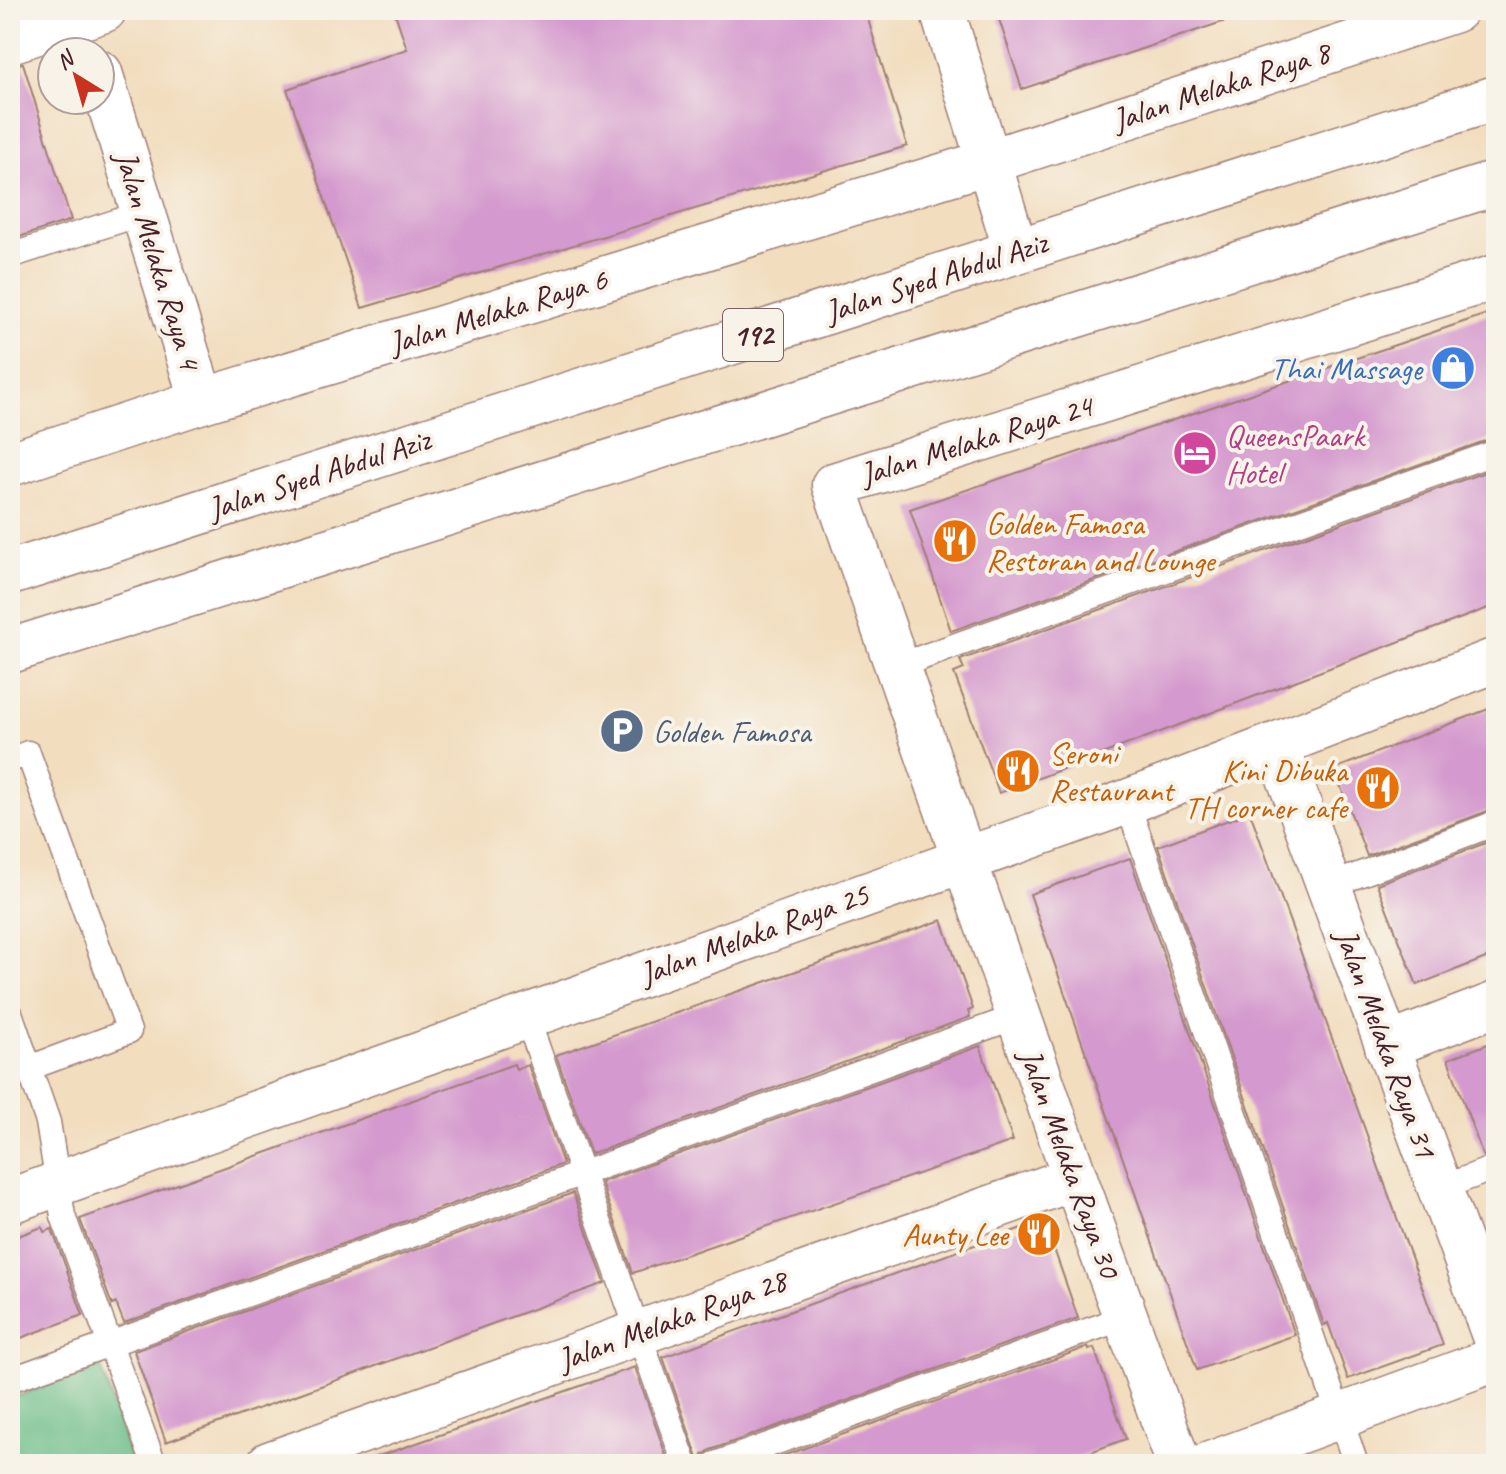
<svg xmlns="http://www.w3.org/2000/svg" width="1506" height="1474" viewBox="0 0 1506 1474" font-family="Caveat,sans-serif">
<rect width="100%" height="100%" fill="#f7f3e8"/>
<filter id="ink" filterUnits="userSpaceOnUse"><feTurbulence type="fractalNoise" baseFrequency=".0125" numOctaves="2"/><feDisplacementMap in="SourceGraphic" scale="16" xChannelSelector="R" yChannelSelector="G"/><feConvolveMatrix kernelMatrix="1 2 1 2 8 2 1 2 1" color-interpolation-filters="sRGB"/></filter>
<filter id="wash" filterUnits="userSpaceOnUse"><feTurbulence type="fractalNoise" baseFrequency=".006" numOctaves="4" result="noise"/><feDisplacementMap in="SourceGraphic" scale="32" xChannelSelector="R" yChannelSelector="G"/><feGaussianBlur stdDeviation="1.8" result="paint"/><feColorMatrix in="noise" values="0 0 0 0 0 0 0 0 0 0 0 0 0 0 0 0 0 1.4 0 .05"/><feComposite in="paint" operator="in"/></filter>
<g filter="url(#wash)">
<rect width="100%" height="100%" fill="#f2ddbe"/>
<polygon fill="#6dbe8a" stroke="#5c6e5a" stroke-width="2" points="100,1364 133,1464 10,1464 10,1399"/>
<g id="blocks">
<g fill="#d499ce">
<polygon points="394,10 865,10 907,146 362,308 287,89 407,49"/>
<polygon points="996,10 1238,10 1240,16 1022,89"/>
<polygon points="23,63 71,220 10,240 10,65"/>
<polygon points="1496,311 1496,437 951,631 910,509"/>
<polygon points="1496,468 1496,605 999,793 954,673 964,669 960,660"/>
<polygon points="1496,706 1496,808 1367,856 1334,769"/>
<polygon points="1250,812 1443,1345 1348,1379 1328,1323 1324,1325 1158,846"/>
<polygon points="1496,839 1496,954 1417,985 1377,884"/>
<polygon points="1130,858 1295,1335 1197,1370 1030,894"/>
<polygon points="942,920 973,1009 968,1011 970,1017 591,1154 556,1055"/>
<polygon points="1496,1041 1496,1152 1483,1156 1448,1059"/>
<polygon points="980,1046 1013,1141 633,1273 601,1182"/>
<polygon points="514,1064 516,1069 528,1065 563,1164 124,1323 116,1303 112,1305 80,1219"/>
<polygon points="573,1193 605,1283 166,1442 134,1351"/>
<polygon points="1044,1220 1078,1318 710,1450 703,1455 700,1464 663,1357"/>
<polygon points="42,1227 44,1232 52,1229 83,1315 10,1342 10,1239"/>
<polygon points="1088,1347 1089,1350 1094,1348 1126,1439 1058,1464 760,1464"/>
<polygon points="635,1367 669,1464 372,1464 371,1459"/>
</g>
</g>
</g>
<g filter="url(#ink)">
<use href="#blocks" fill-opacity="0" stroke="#9e7e74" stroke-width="2"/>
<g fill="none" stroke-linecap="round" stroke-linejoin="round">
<g stroke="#9e7e74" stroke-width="27">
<g id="service">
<polyline points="10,256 143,213"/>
<polyline points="898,666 1496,452"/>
<polyline points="10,760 28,753 129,1031 29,1068"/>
<polyline points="1127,802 1356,1464"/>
<polyline points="1329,886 1496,823"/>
<polyline points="10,1013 48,1122 63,1216 154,1464"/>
<polyline points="526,1015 685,1464"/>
<polyline points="1439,1189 1496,1167"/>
<polyline points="10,1380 1018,1016"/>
<polyline points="715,1464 1126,1317"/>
</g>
</g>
<g stroke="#9e7e74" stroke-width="47">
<g id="minor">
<polyline points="942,10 1016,251"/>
<polyline points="10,41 104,10"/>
<polyline points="100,73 202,401"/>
<polyline points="10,464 202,401 988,162 1455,10"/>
<polyline points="1277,745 1496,1341"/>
<polyline points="1387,1046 1496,1004"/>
<polyline points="10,1201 1127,802 1496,660"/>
<polyline points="269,1464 1075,1178"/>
<polyline points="1179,1464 1075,1178 834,485 1496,277"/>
<polyline points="1210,1464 1496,1359"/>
</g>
</g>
<g stroke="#9e7e74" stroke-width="47">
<g id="primary">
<polyline points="10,573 1496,98"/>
<polyline points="10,651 1496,183"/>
</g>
</g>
<use href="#service" stroke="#fff" stroke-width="24"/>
<use href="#minor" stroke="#fff" stroke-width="44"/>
<use href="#primary" stroke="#fff" stroke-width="44"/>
</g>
</g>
<defs>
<g id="shop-disc" transform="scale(2.3)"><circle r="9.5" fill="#3f7fe0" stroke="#f7f3e8"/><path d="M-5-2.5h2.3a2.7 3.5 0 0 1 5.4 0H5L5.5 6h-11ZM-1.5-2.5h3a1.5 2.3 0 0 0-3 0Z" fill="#fff"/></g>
<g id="hotel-disc" transform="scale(2.3)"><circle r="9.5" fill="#d1479c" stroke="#f7f3e8"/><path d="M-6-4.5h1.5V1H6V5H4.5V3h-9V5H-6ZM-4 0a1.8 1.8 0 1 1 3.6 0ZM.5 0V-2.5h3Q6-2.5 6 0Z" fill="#fff"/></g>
<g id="restaurant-disc" transform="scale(2.3)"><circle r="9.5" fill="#e8710a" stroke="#f7f3e8"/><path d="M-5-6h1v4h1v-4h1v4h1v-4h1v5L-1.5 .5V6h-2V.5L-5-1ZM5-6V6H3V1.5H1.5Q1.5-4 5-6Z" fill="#fff"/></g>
<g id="parking-disc" transform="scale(2.3)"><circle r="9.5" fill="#5c6f8a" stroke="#f7f3e8"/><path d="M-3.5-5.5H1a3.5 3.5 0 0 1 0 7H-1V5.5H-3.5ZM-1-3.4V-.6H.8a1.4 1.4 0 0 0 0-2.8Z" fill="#fff"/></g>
</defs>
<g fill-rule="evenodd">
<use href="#shop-disc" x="1453" y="368"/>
<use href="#hotel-disc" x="1195" y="453"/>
<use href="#restaurant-disc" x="955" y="541"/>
<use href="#parking-disc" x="622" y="731"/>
<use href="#restaurant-disc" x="1018" y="771"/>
<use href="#restaurant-disc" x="1378" y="788"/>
<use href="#restaurant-disc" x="1039" y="1234"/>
</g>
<g text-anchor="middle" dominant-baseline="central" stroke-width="8" stroke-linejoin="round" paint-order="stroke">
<rect fill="#f7f3e8" stroke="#7e5f64" stroke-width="2" x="723" y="309" width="60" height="52" rx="6"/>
<g font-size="30" font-weight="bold" fill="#4a1f2b">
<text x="753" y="335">192</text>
</g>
<g font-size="32" fill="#4a1f2b" stroke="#f7f3e8">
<text transform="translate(1221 86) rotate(-18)">Jalan Melaka Raya 8</text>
<text transform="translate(158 260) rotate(73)">Jalan Melaka Raya 4</text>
<text transform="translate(936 277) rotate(-18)">Jalan Syed Abdul Aziz</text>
<text transform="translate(498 311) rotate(-17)">Jalan Melaka Raya 6</text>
<text transform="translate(976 440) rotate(-17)">Jalan Melaka Raya 24</text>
<text transform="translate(319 474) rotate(-18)">Jalan Syed Abdul Aziz</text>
<text transform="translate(754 934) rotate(-20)">Jalan Melaka Raya 25</text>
<text transform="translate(1386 1043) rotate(70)">Jalan Melaka Raya 31</text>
<text transform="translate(1070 1163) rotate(70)">Jalan Melaka Raya 30</text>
<text transform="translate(672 1320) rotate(-20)">Jalan Melaka Raya 28</text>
</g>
<g font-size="32" fill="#366cbe" stroke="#f7f3e8" text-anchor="end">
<text x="1422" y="368">Thai Massage</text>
</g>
<g font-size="32" fill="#b23c85" stroke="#f7f3e8" text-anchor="start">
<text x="1226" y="435">QueensPaark<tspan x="1226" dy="37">Hotel</tspan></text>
</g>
<g font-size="32" fill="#c56008" stroke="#f7f3e8" text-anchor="start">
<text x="986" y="523">Golden Famosa<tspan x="986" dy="37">Restoran and Lounge</tspan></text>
<text x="1049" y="753">Seroni<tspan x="1049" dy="37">Restaurant</tspan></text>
<text x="1347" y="770" text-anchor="end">Kini Dibuka<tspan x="1347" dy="37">TH corner cafe</tspan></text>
<text x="1008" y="1234" text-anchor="end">Aunty Lee</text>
</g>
<g font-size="32" fill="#4e5e75" stroke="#f7f3e8" text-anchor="start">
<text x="653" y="731">Golden Famosa</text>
</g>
</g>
<rect width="1506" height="1474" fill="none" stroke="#f7f3e8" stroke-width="40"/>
<g transform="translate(76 76) rotate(323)"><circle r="38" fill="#f7f3e8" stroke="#b29e9c" stroke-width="2"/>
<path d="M0-6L14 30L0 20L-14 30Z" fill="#c8321e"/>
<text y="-12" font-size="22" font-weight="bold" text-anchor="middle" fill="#4a1f2b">N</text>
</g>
</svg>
